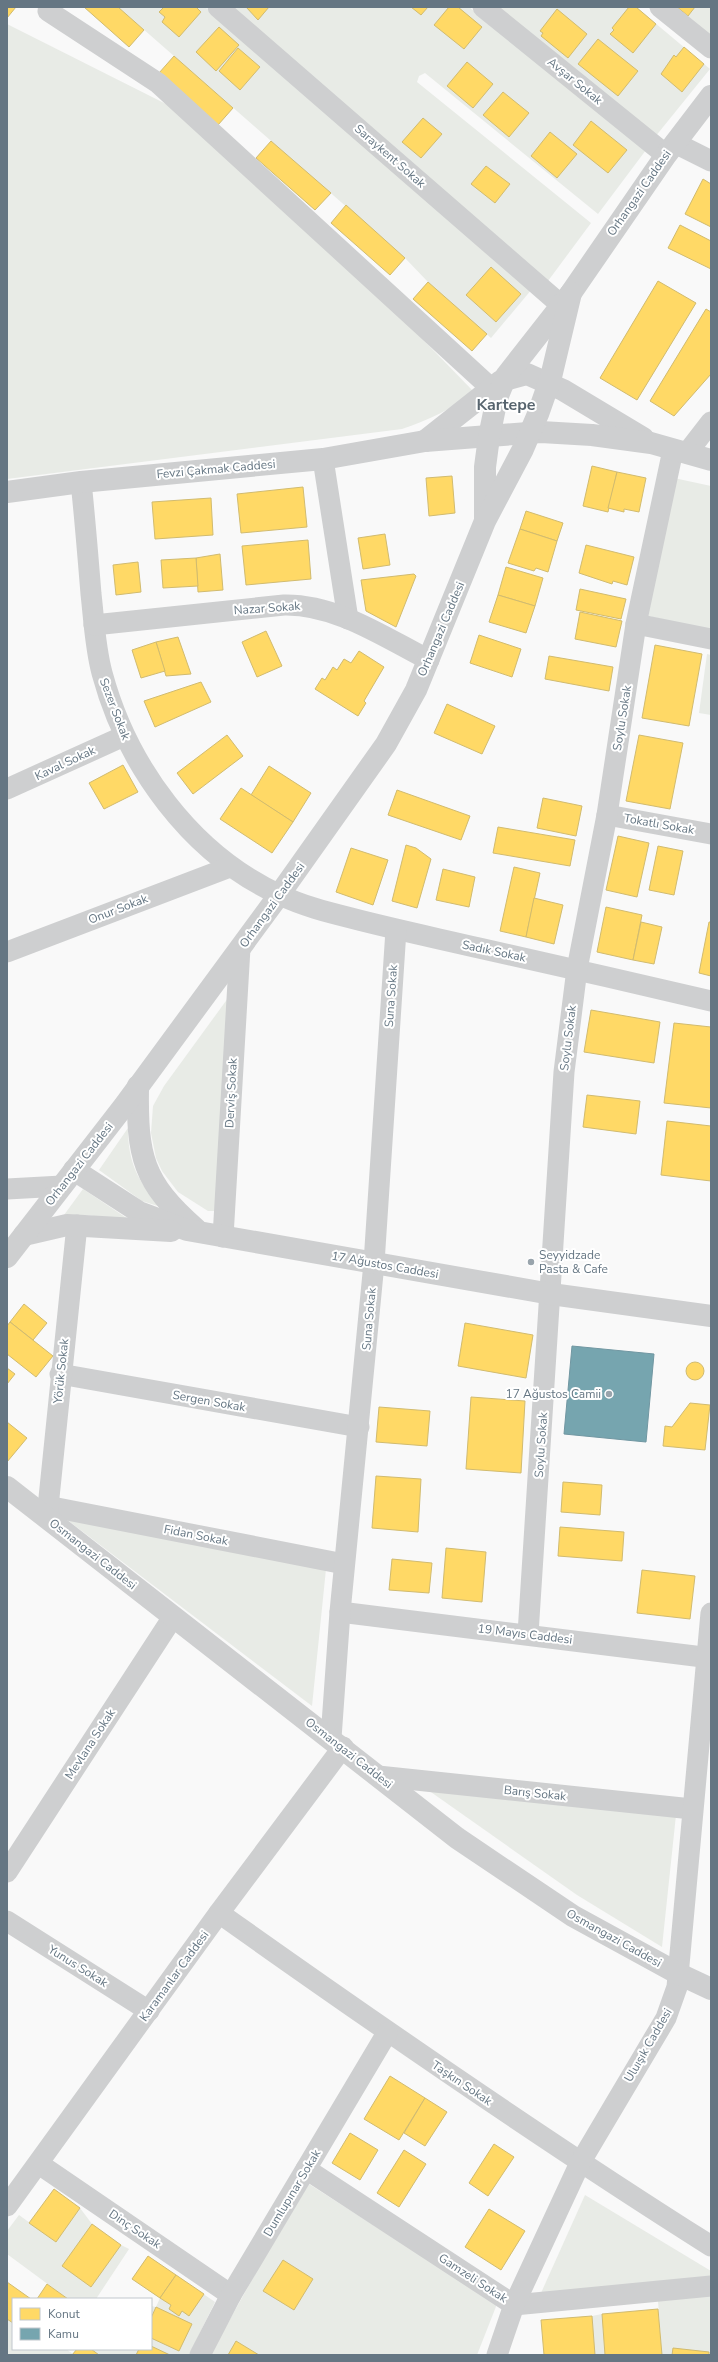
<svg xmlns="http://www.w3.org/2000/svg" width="718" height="2362" viewBox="0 0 718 2362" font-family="'Nunito Sans',sans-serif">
<rect width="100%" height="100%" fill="#f9f9f9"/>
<g fill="#e8ebe6">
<polygon points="118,7 205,7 532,289 491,338 428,282 405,258"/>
<polygon points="232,7 469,7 646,150 598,214 425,73 419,76 417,82 591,223 548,281"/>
<polygon points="497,7 636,7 710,69 655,137"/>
<polygon points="673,7 711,7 711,38"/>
<path d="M7,24L172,107L403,319L474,392C452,409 429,420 402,429L7,479Z"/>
<polygon points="674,478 711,486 711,630 648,616"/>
<polygon points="707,654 711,655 711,715 699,713"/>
<polygon points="231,994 216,1203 214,1211 208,1211 178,1192 162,1171 156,1158 151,1133 153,1106 164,1086"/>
<path d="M128,1128C128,1163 138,1182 161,1207L142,1201L99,1170Z"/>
<polygon points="83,1189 134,1223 88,1215 64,1215"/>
<polygon points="66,1519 326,1569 312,1706"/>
<polygon points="428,1790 676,1815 662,1947 577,1895"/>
<polygon points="309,2184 497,2304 477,2355 210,2355 258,2269"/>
<polygon points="585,2195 711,2271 711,2276 541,2293"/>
<polygon points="80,2208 92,2224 62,2266 91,2287 121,2245 129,2249 96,2299 68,2299 7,2254 7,2231 19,2215 56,2242"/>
<polygon points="148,2256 215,2302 189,2355 99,2355 91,2349 151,2349 151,2306 156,2307 160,2298 132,2279"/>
<polygon points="711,2295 711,2355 662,2355 658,2301"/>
<polygon points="602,2314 605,2355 595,2355 592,2316"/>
<polygon points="7,2319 13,2323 13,2349 66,2349 73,2354 7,2355"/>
</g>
<g fill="#ffd966" stroke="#d1bb6f">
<polygon points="7,7 16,7 7,18"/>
<polygon points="84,7 118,7 144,30 129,47"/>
<polygon points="164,7 196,7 201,12 179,37 162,22 165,17 159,12"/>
<polygon points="246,7 269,7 258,20"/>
<polygon points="411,7 428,7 421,15"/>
<polygon points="449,7 458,7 482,27 464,49 434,25"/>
<polygon points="629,7 636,7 656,24 633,53 610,34 614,30 612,28"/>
<polygon points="677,7 695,7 688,16"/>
<polygon points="557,9 587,34 568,58 541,36 543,33 540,31"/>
<polygon points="219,27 239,45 216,71 196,52"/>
<polygon points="598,39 638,71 618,96 578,64"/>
<polygon points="684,47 704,64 682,92 661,74 674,55 676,57"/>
<polygon points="238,48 260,67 240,90 219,71"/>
<polygon points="174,56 233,108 218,125 159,73"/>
<polygon points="467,62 493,84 473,108 447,86"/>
<polygon points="503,92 529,113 509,137 483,115"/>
<polygon points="423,118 442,134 421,158 402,142"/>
<polygon points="591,121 627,150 608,173 573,145"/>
<polygon points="550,132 577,154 557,178 531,156"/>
<polygon points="271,141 331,193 315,210 256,158"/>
<polygon points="486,166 510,184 495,203 471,184"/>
<polygon points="703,179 711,184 711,227 685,214"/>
<polygon points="346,205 405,258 390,275 331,223"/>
<polygon points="680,225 711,241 711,269 668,248"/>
<polygon points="491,267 521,294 496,322 466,295"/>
<polygon points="658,281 696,303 637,400 600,378"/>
<polygon points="428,282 487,334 472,351 413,299"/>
<polygon points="706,309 711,312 711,374 674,416 650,401"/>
<polygon points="592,466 617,472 608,512 583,506"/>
<polygon points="617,472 646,478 639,512 624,509 624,512 608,508"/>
<polygon points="452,476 455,513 429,516 426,478"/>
<polygon points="303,487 307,527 241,533 237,494"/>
<polygon points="211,498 213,535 155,539 152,502"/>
<polygon points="526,511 563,523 557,541 520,529"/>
<polygon points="520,529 557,541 548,572 536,568 534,571 508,563"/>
<polygon points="385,534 390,565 363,569 358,538"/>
<polygon points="308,540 311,579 246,585 242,546"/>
<polygon points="586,545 634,557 627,585 613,581 612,584 579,573"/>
<polygon points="220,554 223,590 198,592 196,558"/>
<polygon points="196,558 198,586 163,588 161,560"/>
<polygon points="138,562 141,592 116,595 113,565"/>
<polygon points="506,567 543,578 535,606 498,595"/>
<polygon points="414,574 416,576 396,627 366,611 361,580"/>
<polygon points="580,589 626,599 621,619 576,610"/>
<polygon points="498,595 535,606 526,633 489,622"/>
<polygon points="580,612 622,621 616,647 575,639"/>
<polygon points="266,631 282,666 257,677 242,642"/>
<polygon points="479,635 521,649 512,677 470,663"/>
<polygon points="178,637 191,674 166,676 156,642"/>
<polygon points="156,642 165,671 141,678 132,650"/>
<polygon points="655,645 702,654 689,726 642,718"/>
<polygon points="359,651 384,667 364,701 366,703 358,716 315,689 322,678 325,680 333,667 337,670 344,659 351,663"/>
<polygon points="549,656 613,667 609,691 545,679"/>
<polygon points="201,682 211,702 155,727 144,701"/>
<polygon points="447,704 495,726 482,754 434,733"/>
<polygon points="227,735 243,756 193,794 177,773"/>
<polygon points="639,735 683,743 670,809 626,801"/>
<polygon points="123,765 138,792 104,809 89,783"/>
<polygon points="269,766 311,793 293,822 251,795"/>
<polygon points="241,788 293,822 272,853 220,819"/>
<polygon points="397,790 470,816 461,840 388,815"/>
<polygon points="543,798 582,806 576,836 537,828"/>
<polygon points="498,827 575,840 570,866 493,853"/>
<polygon points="618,836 649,843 637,897 606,890"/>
<polygon points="406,845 416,848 431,859 417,908 392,901"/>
<polygon points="658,846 683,851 674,895 649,890"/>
<polygon points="351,848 388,860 373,905 336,892"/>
<polygon points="514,867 540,873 526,937 500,931"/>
<polygon points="443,869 475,877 469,907 436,900"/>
<polygon points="534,898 563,905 554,944 526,937"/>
<polygon points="606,907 642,915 633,960 597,952"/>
<polygon points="641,922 662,927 654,964 633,960"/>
<polygon points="709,922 711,922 711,976 699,973"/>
<polygon points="591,1010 660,1022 654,1063 584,1052"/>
<polygon points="674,1023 711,1027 711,1108 664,1103"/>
<polygon points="587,1095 640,1101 636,1134 583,1127"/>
<polygon points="667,1121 711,1126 711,1181 661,1175"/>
<polygon points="24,1304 47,1323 33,1340 10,1322"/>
<polygon points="10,1322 53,1356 36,1377 7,1354 7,1326"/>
<polygon points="465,1323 533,1335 526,1378 458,1366"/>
<circle cx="695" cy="1371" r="9"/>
<polygon points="7,1368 15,1374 7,1384"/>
<polygon points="471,1397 525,1401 521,1473 466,1469"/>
<polygon points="690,1403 710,1405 705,1450 663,1446 665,1426 672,1427"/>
<polygon points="379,1407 430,1411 427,1446 376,1442"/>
<polygon points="7,1422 27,1438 7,1462"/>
<polygon points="376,1476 421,1479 418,1532 372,1528"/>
<polygon points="563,1482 602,1485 600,1515 561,1512"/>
<polygon points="560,1527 624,1532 622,1561 558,1556"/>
<polygon points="446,1548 486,1552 482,1602 442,1598"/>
<polygon points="392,1559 432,1563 429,1593 389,1590"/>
<polygon points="642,1570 695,1576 690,1619 637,1613"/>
<polygon points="390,2076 425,2098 399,2140 364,2119"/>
<polygon points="425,2098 447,2112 425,2146 404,2133"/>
<polygon points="350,2133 378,2150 360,2180 332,2163"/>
<polygon points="494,2144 514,2157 488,2196 469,2183"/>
<polygon points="404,2150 426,2164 399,2207 377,2193"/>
<polygon points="54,2189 80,2208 56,2242 29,2223"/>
<polygon points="489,2209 525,2231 501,2270 465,2247"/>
<polygon points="92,2224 121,2245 91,2287 62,2266"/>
<polygon points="148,2256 176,2275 160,2298 132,2279"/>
<polygon points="283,2260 313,2279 294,2310 263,2291"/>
<polygon points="176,2275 204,2294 189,2316 182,2311 179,2316 169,2309 171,2305 160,2298"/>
<polygon points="7,2282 31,2299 13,2299 13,2323 7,2319"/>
<polygon points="47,2284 68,2299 37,2299"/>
<polygon points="156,2307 192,2324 179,2351 151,2338 151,2318"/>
<polygon points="658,2309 662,2355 605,2355 602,2314"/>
<polygon points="592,2316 595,2355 544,2355 541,2320"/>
<polygon points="236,2341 259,2355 228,2355"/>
<polygon points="151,2346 170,2355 136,2355 139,2349 151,2349"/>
<polygon points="673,2348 709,2352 709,2355 672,2355"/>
<polygon points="77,2349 91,2349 99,2355 72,2355"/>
</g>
<polygon fill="#76a5af" stroke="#7197a2" points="572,1346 654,1354 646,1442 564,1434"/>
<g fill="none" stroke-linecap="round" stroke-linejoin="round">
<g stroke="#cecfd0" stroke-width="21">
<polyline points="218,7 561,305"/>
<polyline points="483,7 666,155"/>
<polyline points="660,7 711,48"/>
<polyline points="48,11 158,83 492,389"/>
<polyline points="675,143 711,161"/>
<polyline points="687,453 711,422"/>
<polyline points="323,459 348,619"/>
<path d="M81,482C85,519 88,557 91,594C94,620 95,647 102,673C127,766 191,854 280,895C303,906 327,912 351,918C393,929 436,938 479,948C556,965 634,983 711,1001"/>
<polyline points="636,624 711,639"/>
<path d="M94,625L284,605C336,604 384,637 429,660"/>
<polyline points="7,789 124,736"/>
<polyline points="607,815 711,834"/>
<polyline points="7,952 230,867"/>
<polyline points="7,1189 62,1186"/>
<polyline points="223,1237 240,948"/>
<polyline points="60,1374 359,1427"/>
<polyline points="47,1506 344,1564"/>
<polyline points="47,1517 77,1225"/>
<polyline points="340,1612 711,1658"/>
<polyline points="528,1634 564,1072 577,969 607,815 636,624 673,450"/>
<polyline points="331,1738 340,1612 374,1263 396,930"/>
<polyline points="378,1776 692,1809"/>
<polyline points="7,1872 173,1617"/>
<path d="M219,1913C381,2028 543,2140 711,2246"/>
<polyline points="7,1921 149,2011"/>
<polyline points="39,2164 231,2295"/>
<polyline points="306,2169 514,2305 711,2286"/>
<polyline points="7,2206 219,1913 343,1747"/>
<polyline points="200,2355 231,2295 387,2033"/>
<polyline points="497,2355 514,2305 580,2163 666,2018 677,1987 711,1613"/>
</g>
<g stroke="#cecfd0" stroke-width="22">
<polyline points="425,441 501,381 527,374 563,390 643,438"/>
<polyline points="7,492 81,482 323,459 425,441 541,432 592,435 651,443 711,460"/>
<polyline points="485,519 485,467 489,437 497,398 506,376 571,293 666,155 711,96"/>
<path d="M138,1086C137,1156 142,1182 196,1229"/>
<polyline points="74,1170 139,1212 187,1230 551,1294 711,1316"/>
<polyline points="24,1235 67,1225 171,1231"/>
<polyline points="7,1257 124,1106 279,895 386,744 416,690 485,521 523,449 538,414 551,377 571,293"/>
<polyline points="7,1487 457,1838 573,1916 679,1974 711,1989"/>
</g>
</g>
<g fill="#99a4ac" stroke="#fff" stroke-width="1.5">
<circle cx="531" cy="1262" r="4"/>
<circle cx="609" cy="1394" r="4"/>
</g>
<g text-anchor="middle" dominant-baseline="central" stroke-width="4" stroke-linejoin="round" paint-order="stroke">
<g font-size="12" fill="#657683" stroke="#fff">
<text transform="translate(575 81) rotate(39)">Avşar Sokak</text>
<text transform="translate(390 156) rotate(41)">Saraykent Sokak</text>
<text transform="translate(639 193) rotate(-55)">Orhangazi Caddesi</text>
<text transform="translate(216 469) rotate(-5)">Fevzi Çakmak Caddesi</text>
<text transform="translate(267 608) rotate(-4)">Nazar Sokak</text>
<text transform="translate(441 629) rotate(-67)">Orhangazi Caddesi</text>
<text transform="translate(115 709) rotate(69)">Sezer Sokak</text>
<text transform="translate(622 718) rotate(-81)">Soylu Sokak</text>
<text transform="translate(65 763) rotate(-25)">Kaval Sokak</text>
<text transform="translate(659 824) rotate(10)">Tokatlı Sokak</text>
<text transform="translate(272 905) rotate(-54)">Orhangazi Caddesi</text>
<text transform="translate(118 909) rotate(-21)">Onur Sokak</text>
<text transform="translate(494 951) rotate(12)">Sadık Sokak</text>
<text transform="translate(391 996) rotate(-86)">Suna Sokak</text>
<text transform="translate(568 1038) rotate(-83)">Soylu Sokak</text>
<text transform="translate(231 1093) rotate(-87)">Derviş Sokak</text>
<text transform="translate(79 1164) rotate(-52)">Orhangazi Caddesi</text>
<text transform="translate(385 1265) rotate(10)">17 Ağustos Caddesi</text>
<text transform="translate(369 1319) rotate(-85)">Suna Sokak</text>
<text transform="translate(61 1371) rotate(-84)">Yörük Sokak</text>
<text transform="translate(209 1401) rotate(10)">Sergen Sokak</text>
<text transform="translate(541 1445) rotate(-86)">Soylu Sokak</text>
<text transform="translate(196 1535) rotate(11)">Fidan Sokak</text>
<text transform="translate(93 1554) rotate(38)">Osmangazi Caddesi</text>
<text transform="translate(525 1634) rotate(7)">19 Mayıs Caddesi</text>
<text transform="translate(90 1744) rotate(-57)">Mevlana Sokak</text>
<text transform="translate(349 1753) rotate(38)">Osmangazi Caddesi</text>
<text transform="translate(535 1793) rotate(6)">Barış Sokak</text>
<text transform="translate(614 1938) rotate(29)">Osmangazi Caddesi</text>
<text transform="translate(78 1966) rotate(32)">Yunus Sokak</text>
<text transform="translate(174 1976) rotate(-54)">Karamanlar Caddesi</text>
<text transform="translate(648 2045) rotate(-60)">Uluışık Caddesi</text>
<text transform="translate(462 2083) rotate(34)">Taşkın Sokak</text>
<text transform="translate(292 2193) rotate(-59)">Dumlupınar Sokak</text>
<text transform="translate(135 2229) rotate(34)">Dinç Sokak</text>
<text transform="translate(473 2278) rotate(33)">Gamzeli Sokak</text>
</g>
<g font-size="12" fill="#657683" stroke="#fff" text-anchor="start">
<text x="539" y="1255">Seyyidzade<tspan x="539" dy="14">Pasta &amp; Cafe</tspan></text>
<text x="601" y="1394" text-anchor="end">17 Ağustos Camii</text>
</g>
<g font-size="16" font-weight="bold" fill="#57646e" stroke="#fff">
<text x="506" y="405">Kartepe</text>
</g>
</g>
<rect width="718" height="2362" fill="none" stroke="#657683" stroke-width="16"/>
<rect x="12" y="2298" width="140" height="52" fill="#ffffff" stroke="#c1c8cd"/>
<rect x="20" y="2308" width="20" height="12" fill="#ffd966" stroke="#c1c8cd"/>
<text x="48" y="2318" font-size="12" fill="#657683">Konut</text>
<rect x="20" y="2328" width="20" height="12" fill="#76a5af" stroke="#c1c8cd"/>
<text x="48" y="2338" font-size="12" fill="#657683">Kamu</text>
</svg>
